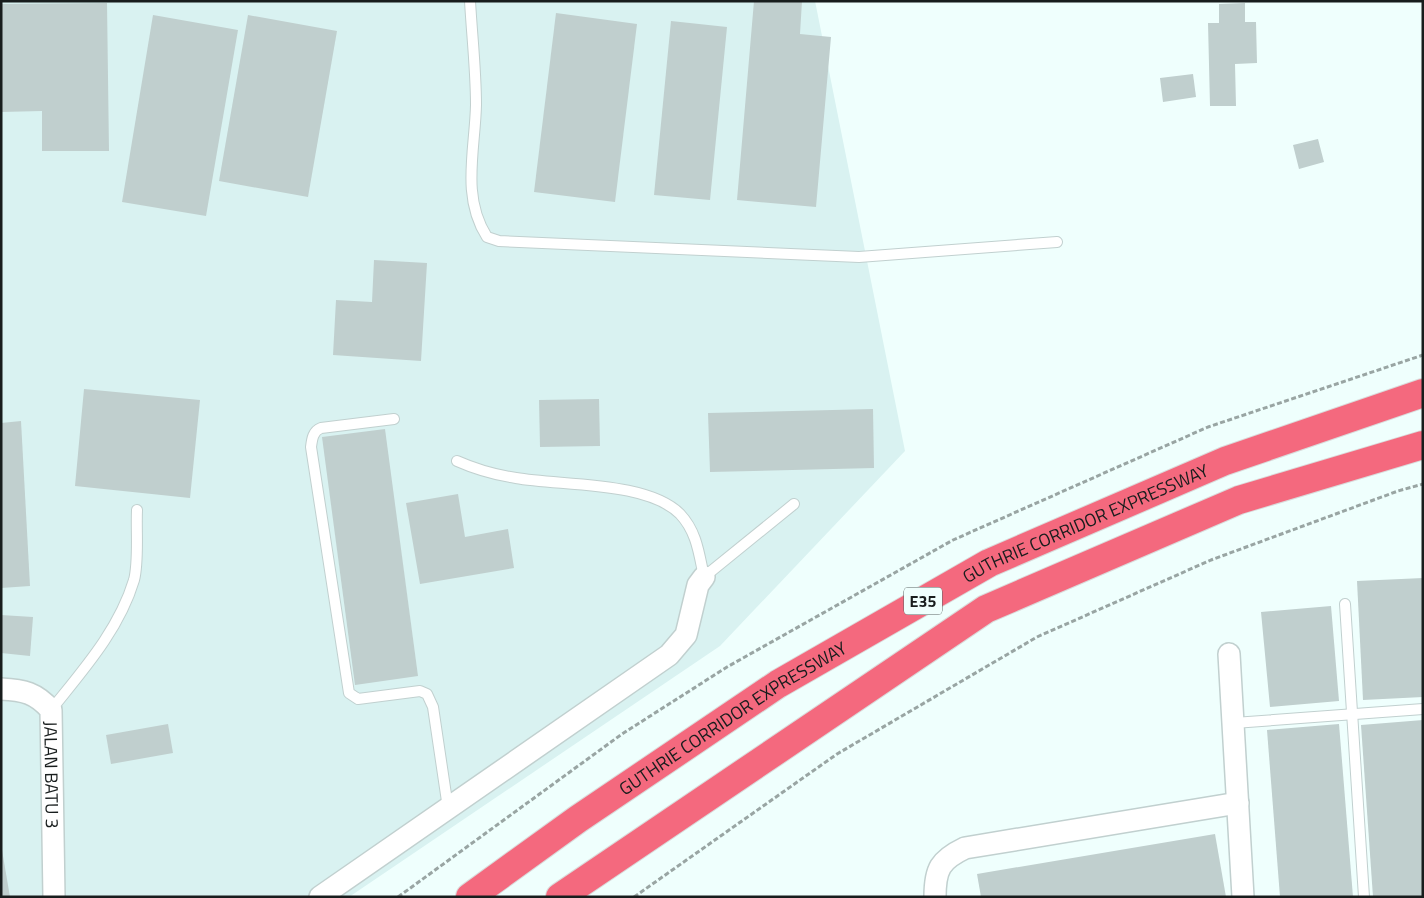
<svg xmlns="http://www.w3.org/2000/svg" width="1424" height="898" viewBox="0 0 1424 898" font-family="'Titillium Web',sans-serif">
<rect width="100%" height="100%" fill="#effffd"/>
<polygon fill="#d9f2f1" points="1,1 815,1 905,451 720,646 349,897 1,897"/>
<g fill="#c0cfce">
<polygon points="754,1 802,1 800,34 831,37 816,207 737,200"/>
<polygon points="107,3 109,151 42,151 42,111 1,112 1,4"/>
<polygon points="1245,3 1245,22 1256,22 1257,63 1235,64 1236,106 1210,106 1208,23 1219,23 1219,4"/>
<polygon points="556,13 637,24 615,202 534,192"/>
<polygon points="153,15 238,30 206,216 122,202"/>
<polygon points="248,15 337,31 308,197 219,181"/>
<polygon points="671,21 727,27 710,200 654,195"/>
<polygon points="1193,74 1196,97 1163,102 1160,78"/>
<polygon points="1318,139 1324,162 1299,169 1293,145"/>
<polygon points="374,260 427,263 421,361 333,355 336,300 372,302"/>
<polygon points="84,389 200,400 190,498 75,486"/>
<polygon points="599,399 600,446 540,447 539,400"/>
<polygon points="873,409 874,468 710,472 708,413"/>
<polygon points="21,421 30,586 1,588 1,423"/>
<polygon points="385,429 418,676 355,685 322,437"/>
<polygon points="458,494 465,537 508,529 514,568 420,584 406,503"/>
<polygon points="1423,578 1423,697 1363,700 1357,581"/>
<polygon points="1331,606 1339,701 1270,707 1261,612"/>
<polygon points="1,615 33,617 30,656 1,653"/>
<polygon points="1423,720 1423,897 1373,897 1361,725"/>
<polygon points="168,724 173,753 111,764 106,735"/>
<polygon points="1339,724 1353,897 1280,897 1267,730"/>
<polygon points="1215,834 1226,897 981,897 977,874"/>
<polygon points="2,850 10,897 1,897"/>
</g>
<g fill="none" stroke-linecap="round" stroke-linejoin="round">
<g stroke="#c1d0cf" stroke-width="12">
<g id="lane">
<path d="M470,1C472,36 476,71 476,105C475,150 461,197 487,237L499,241L859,257L1057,242"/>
<path d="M394,419L321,428C313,431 312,439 311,447L349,693L358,699L420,691L427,694L433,707L448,808"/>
<path d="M457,461C475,469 496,475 516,478C561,486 647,481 680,514C697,532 699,554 704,577L794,504"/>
<polyline points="1345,604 1364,897"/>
<path d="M51,710C83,670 119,630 134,580C139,561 136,531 137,510"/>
<polyline points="1234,723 1423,709"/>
</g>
</g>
<g stroke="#c1d0cf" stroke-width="24">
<g id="street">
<polyline points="1229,654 1243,897"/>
<path id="s1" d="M1,689C24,690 36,693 51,710L54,897"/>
<polyline points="320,897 669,655 686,635 698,585 704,577"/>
<path d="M935,897C935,869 940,860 965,848L1238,803"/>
</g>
</g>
<g stroke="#dadbdb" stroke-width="30">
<g id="highway">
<path id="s2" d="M470,897L578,819L778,684L989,563L1225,461L1423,393"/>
<polyline points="560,897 986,609 1239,500 1423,445"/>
</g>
</g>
<g stroke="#99a5a3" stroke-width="3" stroke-dasharray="5 2.5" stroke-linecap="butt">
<polyline points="398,897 622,734 727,667 953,540 1208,427 1423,355"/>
<polyline points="634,897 837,754 1037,637 1211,560 1398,491 1423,484"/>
</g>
<use href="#lane" stroke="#fff" stroke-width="10"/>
<use href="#street" stroke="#fff" stroke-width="21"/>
<use href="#highway" stroke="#f4697e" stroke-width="28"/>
</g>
<g text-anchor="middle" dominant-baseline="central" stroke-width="4" stroke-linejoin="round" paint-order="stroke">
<rect fill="#effffd" stroke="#586160" stroke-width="1" x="904" y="587.5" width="38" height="27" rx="4"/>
<g font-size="16" font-weight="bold" fill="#181d1d">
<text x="923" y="601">E35</text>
</g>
<g font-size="18" fill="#181d1d" stroke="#effffd">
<text stroke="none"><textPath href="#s2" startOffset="722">GUTHRIE CORRIDOR EXPRESSWAY</textPath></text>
<text stroke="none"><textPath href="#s2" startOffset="318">GUTHRIE CORRIDOR EXPRESSWAY</textPath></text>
<text stroke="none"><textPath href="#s1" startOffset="121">JALAN BATU 3</textPath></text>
</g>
</g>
<rect width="1424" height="898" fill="none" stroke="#181d1d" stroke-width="5"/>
</svg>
